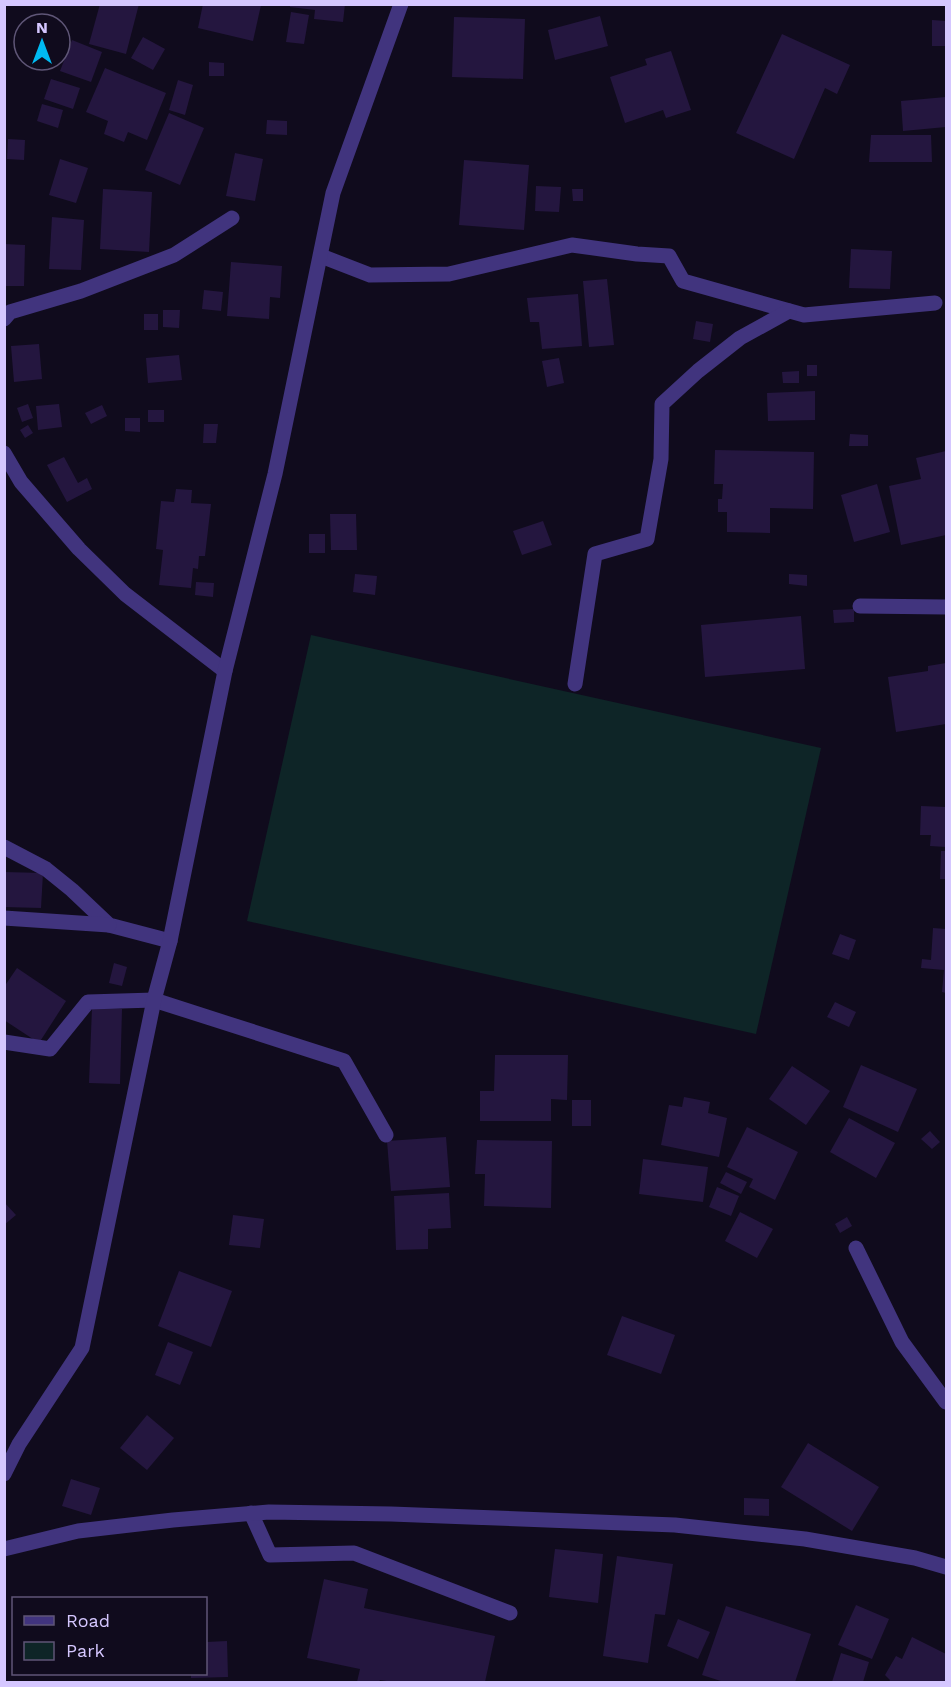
<svg xmlns="http://www.w3.org/2000/svg" width="951" height="1687" viewBox="0 0 951 1687" font-family="'Work Sans',sans-serif">
<rect width="100%" height="100%" fill="#100b1d"/>
<polygon fill="#0e2527" points="311,635 821,748 756,1034 247,921"/>
<g fill="#24163f">
<polygon points="100,4 139,4 126,54 89,44"/>
<polygon points="203,4 261,5 253,41 198,28"/>
<polygon points="290,4 345,4 343,22 314,19 315,10 290,7"/>
<polygon points="291,12 309,15 304,44 286,42"/>
<polygon points="600,16 608,46 555,60 548,30"/>
<polygon points="454,17 525,19 523,79 452,77"/>
<polygon points="932,20 946,21 946,46 932,46"/>
<polygon points="782,34 850,65 837,94 825,88 794,159 736,133"/>
<polygon points="143,37 165,49 153,70 131,58"/>
<polygon points="72,40 102,52 91,82 60,71"/>
<polygon points="671,51 691,110 666,118 663,110 625,123 610,77 647,65 645,59"/>
<polygon points="209,62 224,63 224,76 209,76"/>
<polygon points="105,68 166,93 147,140 128,132 124,142 104,134 108,121 86,112"/>
<polygon points="51,79 80,88 73,109 44,99"/>
<polygon points="178,80 193,85 185,115 169,110"/>
<polygon points="946,97 946,127 903,131 901,101"/>
<polygon points="42,104 63,110 58,128 37,121"/>
<polygon points="169,113 204,128 180,185 145,170"/>
<polygon points="267,120 287,121 287,135 266,134"/>
<polygon points="871,135 931,135 932,162 869,162"/>
<polygon points="8,139 25,140 24,160 7,159"/>
<polygon points="235,153 263,159 255,201 226,196"/>
<polygon points="60,159 88,168 76,203 49,195"/>
<polygon points="464,160 529,165 524,230 459,225"/>
<polygon points="536,186 561,187 559,212 535,211"/>
<polygon points="103,189 152,192 149,252 100,249"/>
<polygon points="572,189 583,189 583,201 573,201"/>
<polygon points="52,217 84,220 81,270 49,269"/>
<polygon points="4,244 25,245 24,286 4,286"/>
<polygon points="851,249 892,251 890,289 849,288"/>
<polygon points="231,262 282,266 280,298 270,297 269,319 227,316"/>
<polygon points="607,279 614,345 589,347 583,281"/>
<polygon points="204,290 223,292 221,311 202,309"/>
<polygon points="578,294 582,346 542,349 539,322 530,322 527,298"/>
<polygon points="163,310 180,310 179,328 163,327"/>
<rect x="144" y="314" width="14" height="16"/>
<polygon points="696,321 713,324 710,342 693,339"/>
<polygon points="39,344 42,379 14,382 11,346"/>
<polygon points="179,355 182,380 148,383 146,358"/>
<polygon points="559,358 564,383 547,387 542,361"/>
<rect x="807" y="365" width="10" height="11"/>
<polygon points="799,371 799,383 783,383 782,372"/>
<polygon points="815,391 815,420 768,421 767,393"/>
<polygon points="28,404 33,418 22,422 17,408"/>
<polygon points="59,404 62,427 38,430 36,406"/>
<polygon points="102,405 107,416 91,424 85,413"/>
<rect x="148" y="410" width="16" height="12"/>
<polygon points="125,418 140,418 140,432 125,431"/>
<polygon points="204,424 218,424 216,443 203,443"/>
<polygon points="28,425 33,433 25,438 20,430"/>
<polygon points="850,434 868,435 868,446 849,446"/>
<polygon points="715,450 814,452 813,509 770,508 770,533 727,532 727,512 718,512 718,499 722,499 723,484 714,484"/>
<polygon points="946,451 946,535 901,545 889,486 921,479 916,458"/>
<polygon points="64,457 78,483 87,478 92,489 67,502 47,465"/>
<polygon points="877,484 890,532 854,542 841,495"/>
<polygon points="176,489 192,490 191,503 211,504 205,556 199,556 198,569 193,568 191,588 159,585 163,550 156,549 161,501 174,502"/>
<polygon points="330,514 356,514 357,550 331,550"/>
<polygon points="543,521 552,545 522,555 513,531"/>
<rect x="309" y="534" width="16" height="19"/>
<polygon points="355,574 377,576 375,595 353,592"/>
<polygon points="789,574 807,575 807,586 789,584"/>
<polygon points="196,582 214,583 213,597 195,595"/>
<polygon points="854,609 854,622 834,623 833,610"/>
<polygon points="801,616 805,669 705,677 701,625"/>
<polygon points="946,663 946,724 896,732 888,677 928,671 928,666"/>
<polygon points="921,806 946,807 946,847 930,846 931,835 920,835"/>
<polygon points="941,851 946,851 946,879 940,879"/>
<polygon points="4,872 43,873 41,908 4,907"/>
<polygon points="933,928 946,929 946,993 942,992 944,970 921,968 922,959 931,960"/>
<polygon points="840,934 856,940 849,960 832,954"/>
<polygon points="114,963 127,967 122,986 109,983"/>
<polygon points="17,968 66,1001 39,1043 4,1020 4,987"/>
<polygon points="835,1002 856,1012 849,1027 827,1017"/>
<polygon points="92,1008 122,1009 120,1084 89,1083"/>
<polygon points="495,1055 568,1055 567,1100 551,1099 551,1121 480,1121 480,1091 494,1091"/>
<polygon points="861,1065 917,1089 898,1132 843,1107"/>
<polygon points="792,1066 830,1091 806,1125 769,1099"/>
<polygon points="684,1097 710,1102 708,1113 727,1118 719,1157 661,1145 669,1105 682,1107"/>
<rect x="572" y="1100" width="19" height="26"/>
<polygon points="849,1118 895,1143 876,1178 830,1152"/>
<polygon points="747,1127 798,1152 775,1200 749,1187 753,1179 727,1167"/>
<polygon points="930,1131 940,1142 932,1149 921,1139"/>
<polygon points="446,1137 450,1187 391,1191 387,1141"/>
<polygon points="477,1140 552,1141 551,1208 484,1206 485,1174 475,1174"/>
<polygon points="643,1159 708,1167 703,1202 639,1194"/>
<polygon points="726,1172 747,1182 741,1194 720,1183"/>
<polygon points="717,1187 739,1196 731,1216 709,1207"/>
<polygon points="449,1193 451,1228 428,1229 428,1249 396,1250 394,1196"/>
<polygon points="4,1202 16,1215 4,1225"/>
<polygon points="740,1212 773,1229 757,1258 725,1241"/>
<polygon points="233,1215 264,1219 260,1248 229,1245"/>
<polygon points="847,1217 852,1226 840,1233 835,1224"/>
<polygon points="179,1271 232,1291 211,1347 158,1326"/>
<polygon points="622,1316 675,1335 661,1374 607,1355"/>
<polygon points="168,1342 193,1352 180,1385 155,1375"/>
<polygon points="147,1415 174,1438 147,1470 120,1448"/>
<polygon points="808,1443 879,1487 852,1531 781,1487"/>
<polygon points="71,1479 100,1488 91,1515 62,1506"/>
<polygon points="744,1498 769,1499 769,1516 744,1515"/>
<polygon points="555,1549 603,1554 598,1603 549,1597"/>
<polygon points="617,1556 673,1564 665,1615 655,1614 648,1663 603,1656"/>
<polygon points="324,1579 368,1589 364,1608 495,1636 485,1682 393,1682 380,1680 379,1682 357,1682 360,1669 307,1658"/>
<polygon points="856,1605 889,1619 872,1659 838,1645"/>
<polygon points="726,1606 811,1634 795,1682 724,1682 702,1675"/>
<polygon points="678,1619 710,1632 698,1659 667,1646"/>
<polygon points="912,1637 946,1654 946,1682 889,1682 890,1680 885,1675 896,1656 902,1659"/>
<polygon points="227,1641 228,1677 191,1678 191,1674 206,1674 206,1642"/>
<polygon points="841,1653 869,1662 863,1682 832,1682"/>
</g>
<g fill="none" stroke-linecap="round" stroke-linejoin="round">
<polyline stroke="#41347e" stroke-width="15" points="251,1513 270,1555 354,1553 510,1613"/>
<g stroke="#41347e" stroke-width="15">
<polyline points="321,256 370,275 449,274 572,245 637,254 669,256 683,281 804,315 935,303"/>
<polyline points="4,319 10,312 81,291 174,255 232,218"/>
<polyline points="4,453 21,482 79,549 125,594 225,671"/>
<polyline points="860,606 946,607"/>
<polyline points="575,684 595,554 647,539 661,459 662,404 698,371 740,338 789,311"/>
<polyline points="4,847 46,869 72,890 109,925 170,941"/>
<polyline points="4,918 109,925"/>
<polyline points="4,1042 50,1049 88,1002 154,1000 344,1061 386,1135"/>
<polyline points="856,1248 902,1342 946,1402"/>
<polyline points="4,1474 19,1444 82,1348 154,1000 170,941 225,671 275,474 333,193 401,4"/>
<polyline points="4,1549 78,1531 173,1520 269,1512 391,1514 675,1525 805,1539 915,1558 946,1567"/>
</g>
</g>
<rect width="951" height="1687" fill="none" stroke="#d5c7ff" stroke-width="12"/>
<rect x="12" y="1597" width="195" height="78" fill="#100b1d" stroke="#5f5677" stroke-width="1.5"/>
<rect x="24" y="1616" width="30" height="9" fill="#41347e" stroke="#5f5677" stroke-width="1.5"/>
<text x="66" y="1627" font-size="18" fill="#d5c7ff">Road</text>
<rect x="24" y="1642" width="30" height="18" fill="#0e2527" stroke="#5f5677" stroke-width="1.5"/>
<text x="66" y="1657" font-size="18" fill="#d5c7ff">Park</text>
<g transform="translate(42 42)"><circle r="28" fill="#100b1d" stroke="#5f5677" stroke-width="1.5"/>
<path d="M0-4.5L10 22L0 15L-10 22Z" fill="#00baf2"/>
<text y="-9" font-size="16" font-weight="bold" text-anchor="middle" fill="#d5c7ff">N</text>
</g>
</svg>
